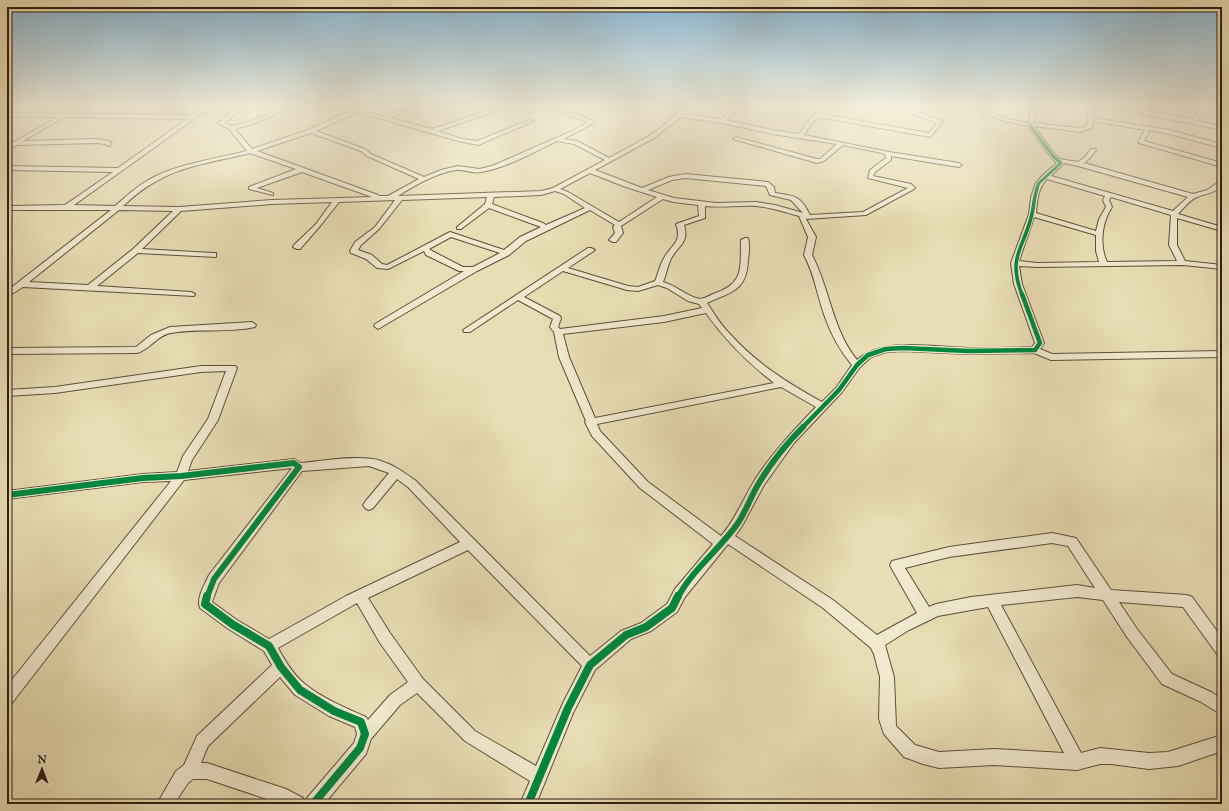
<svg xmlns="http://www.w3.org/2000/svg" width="1229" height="811" viewBox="0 0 1229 811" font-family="'IM FELL English',serif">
<rect width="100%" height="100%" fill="#e8ddb4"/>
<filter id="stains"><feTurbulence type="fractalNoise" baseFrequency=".005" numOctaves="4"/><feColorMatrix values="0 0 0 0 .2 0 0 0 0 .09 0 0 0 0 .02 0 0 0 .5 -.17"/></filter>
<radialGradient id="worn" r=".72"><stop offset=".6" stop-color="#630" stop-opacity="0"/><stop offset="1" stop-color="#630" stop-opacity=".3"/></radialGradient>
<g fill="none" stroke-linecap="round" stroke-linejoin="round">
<g stroke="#5f4e3a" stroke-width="2">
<g id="street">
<path d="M204,107H210L208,108L243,107L225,123L232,126L249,122L285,107H292L253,124L235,129L252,149L305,131L360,107H367L362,110L385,117L407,107H414L391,118L432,129L499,107H507L438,131L462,139L477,141L529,120L534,121L478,145L458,141L358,112L316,131L365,149L371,154L424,177L441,170L458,166L479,169L492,166L572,131L588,122L548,107H556L594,121V123L563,139L577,141L609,158C627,148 674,126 679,107H685L683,114L721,119L734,107H740L726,120L772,130L799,134C806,124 817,107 831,107L822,114L929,133L937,123L894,107H902L942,121V123L930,137L819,117L812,123L804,135L889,152L959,163L962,165L959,167L891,156V160L875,172L873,176L911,184L915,188L914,189L866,215L806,219L816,237L812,255C830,289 832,329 857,360C884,336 935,348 968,348C989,349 1011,348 1032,347L1035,343L1014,284L1011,263L1029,214L1031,197L1036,183L1043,175L1057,163L1051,157L1028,126L1004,121L971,107H979L1008,119L1028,123L1032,107H1038L1033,123L1080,128L1087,126L1088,119L1086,107H1092L1093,118L1169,130L1222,144V148L1169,134L1150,130L1144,141L1222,163V167L1139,143L1138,142L1145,130L1093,121L1092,128L1080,132L1034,126L1055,155L1060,159L1078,162L1085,157L1091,149H1095L1096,150L1089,159L1084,163L1193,194L1207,190L1222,180V186C1211,195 1205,193 1195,198C1189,201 1183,209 1178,214L1222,227V231L1177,218V245L1185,261L1222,265V269L1183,265L1037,267L1019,266L1022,284L1044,343L1040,349L1052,354L1222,351V357L1051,360L1034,353L968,354L903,351L887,352L871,357L860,367L842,392L794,443L764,485L742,526L735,536L833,600L877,635L917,613L892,569L890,565L892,561L949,547L1052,533L1076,538L1111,590L1187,595L1192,597L1222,638V656L1217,654L1183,607L1119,602L1137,629L1172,674L1211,692L1222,699V715L1201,702L1162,684L1127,637L1103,600L1077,597L1001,605L1081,753L1100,748L1149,753L1168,752L1222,735V751L1178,766L1149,769L1111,764H1100L1077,770L994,765L939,768L923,764L904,757L884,734L879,719L880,677L874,654L871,648L823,608L728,544L685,597L677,612L651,631L631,639L595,670L573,713L536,804H520L530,781L465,741L417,693L400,705L371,739L366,754L324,804H282L207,779H193L188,783L174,804H157L176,771L184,765L197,736L272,665L264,651L227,628L200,608C196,598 205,584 209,575L292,468L184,480L12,703L7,705V686L171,481L143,482L7,499V491L143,474L177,472L183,456L208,419L226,371L201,372L55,393L7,396V390L55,387L201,366H235L237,368L218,420L192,460L188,471L294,459L301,463C323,461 362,454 381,461C394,465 405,473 416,481L590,656L621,631L641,623L667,604L675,589L713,544L640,488L592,436L585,422L586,421L559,357L554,332L550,327L553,319L518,300L470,332H464L463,330L588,248H591L595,250L568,268L628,286L638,287L655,281C658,275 659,267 663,260C670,245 683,243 676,224L699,216L698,205L673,202L663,199L621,226L623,233L616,242H613L609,240L615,233L613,227L615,225L590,210L526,241L509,255L477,271L378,329L374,326L375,324L464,271H459L426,255L424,251L388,269L377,268L366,259L351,253L350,251L355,242L375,227L395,200L339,202L320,226L300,249H297L293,247L294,245L316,224L332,202L272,204L181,211L142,249L213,253H216V257L138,253L97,286L191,292L195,294L194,296L23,287L7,297V291L111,210H7V206L65,205L113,172L7,170V166L118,168L187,119L64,117L23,141L97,139L109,141L112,144L109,146L105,144L97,143L17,145L7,150V146L58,117H7V113L192,115ZM233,110L218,123L229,129L247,151C215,159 181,163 152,178C138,185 127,196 115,206L74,205L204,112ZM681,117L722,123L772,134L837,144L820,159H817L736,137L733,139L817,163L824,161L843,145L882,153L885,155L886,158L870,170L868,178L908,188L863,212L810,215C800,195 795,196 775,193L774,187L768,182L685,174L669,177L642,188L595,170L654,138ZM311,133L361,151L367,156L419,179L388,196H379L378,195L257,151ZM557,141L574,144L605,160L553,188L541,191L398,196C415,185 436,173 456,170C464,169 473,174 481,172C506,168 534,152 557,141ZM250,153L296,169L249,187V189L273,195V193L257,188L302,172L372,197L272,200L179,207L123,206C133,197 143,188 155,182C183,165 219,161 250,153ZM1064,163L1078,166L1188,197L1173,211L1051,176ZM590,173L626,187L657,197L619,222L568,192L560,189ZM685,178L766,186L770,195L791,200L803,213L775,205L756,202L716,203L674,198L648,190L672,180ZM1047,179L1105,196L1103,200L1106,207L1099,219L1096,231L1036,213C1037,200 1038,188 1047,179ZM555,191L564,194L585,208L546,225L543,223L492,204L494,197L541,195ZM487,197L485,204L457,227V229H461L489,208L541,227L520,237L504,250L450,232L387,265L382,264L372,255L358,250L361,245L379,229L402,200ZM1111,197L1171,215L1169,245L1177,261L1107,262C1099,245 1102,222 1112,207L1109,200ZM705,206C722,208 739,205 756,206C770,207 785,212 799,216L808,237L804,255C815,275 817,296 825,317C831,334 840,351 852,365L836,388L822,402C786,382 756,363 729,333C720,324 714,313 707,303C731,292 747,291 748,260C749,253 750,244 748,238H745L741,240C740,269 745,283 713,294C707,297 702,300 696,298C684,294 675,285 663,282C666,275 667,268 670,261C676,246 690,244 684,225L705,218ZM119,210L173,211L133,249L88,285L29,282ZM1034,217L1096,235V251L1099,262L1037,263L1019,261ZM451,237L500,253L473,267H463L432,251L429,249ZM563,271L627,290L638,291L658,285L667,288L688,301L699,304L702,308L664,316L560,329L558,327L561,318L560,316L524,297ZM706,313C725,340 747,362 774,383L595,418L569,357L563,334L664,322ZM781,387L816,407C794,430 773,452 756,478C744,497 736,519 721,536L648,482L600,431L597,424ZM369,466L389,473L365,502L363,505L365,508L369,510L373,508L397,479L408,487L460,542L346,596L269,639L237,620L212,602L219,583L302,471ZM1052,543L1068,546L1095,588L1077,585L971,597L936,604L929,607L905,568L949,557ZM468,550L582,666L563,703L536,766L475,731L423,679L390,633L368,598ZM357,603L380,643L408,682L390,695L368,720L366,717C346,708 324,699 306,685C294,676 285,661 278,648ZM988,607L1064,753L994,749L939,752L915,745L896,726L894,677L885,645L909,630L938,616ZM280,677L295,695L329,716L355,727L357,734L354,743L307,798L305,803L303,798L286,789L207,763H201L208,746Z"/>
<polygon points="1111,107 1123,107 1192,119 1198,111 1184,107 1200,107 1222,112 1222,116 1203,112 1197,121 1222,126 1222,130"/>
<path d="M252,322L256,325L255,327C229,333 198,328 171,333C157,335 151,349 137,353L7,354V348L136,347L151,335L170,327Z"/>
</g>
</g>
<use href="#street" fill="#f0e9ce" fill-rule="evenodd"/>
<g stroke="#f0e9ce" stroke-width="4.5">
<polyline id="cycleway-far4" points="1030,125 1053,156 1061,163 1039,183 1036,190"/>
</g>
<g stroke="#f0e9ce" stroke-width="5.5">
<path id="cycleway-far3" d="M1022,295C1007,255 1024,249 1032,214C1034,205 1034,197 1037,189"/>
</g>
<g stroke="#f0e9ce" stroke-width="7">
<polyline id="cycleway-far2" points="802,428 839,390 857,365 868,355 886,349 903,348 968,351 1035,350 1040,343 1022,294"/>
</g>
<g stroke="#f0e9ce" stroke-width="8">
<g id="cycleway-far1">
<polyline points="7,495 143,478 181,476 294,463 299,467 214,579 207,597"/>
<path d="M678,597C693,569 720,549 738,523C746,511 751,496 759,483C771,463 786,444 803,427"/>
</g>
</g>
<g stroke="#f0e9ce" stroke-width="10">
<g id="cycleway">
<polyline points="207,596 205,604 232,624 269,646 281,667 300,690 334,711 361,722 365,734 360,748 313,804"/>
<polyline points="528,804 568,708 590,665 626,635 646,627 672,608 678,596"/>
</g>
</g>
<use href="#cycleway-far4" stroke="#00873e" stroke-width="3"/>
<use href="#cycleway-far3" stroke="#00873e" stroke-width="3.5"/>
<use href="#cycleway-far2" stroke="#00873e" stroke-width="4.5"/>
<use href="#cycleway-far1" stroke="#00873e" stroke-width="6"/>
<use href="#cycleway" stroke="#00873e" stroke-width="8"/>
</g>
<linearGradient id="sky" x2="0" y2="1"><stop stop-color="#88b6d4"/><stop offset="0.48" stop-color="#f5f0dd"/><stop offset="1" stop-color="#f5f0dd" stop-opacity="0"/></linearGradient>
<rect width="1229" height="221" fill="url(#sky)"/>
<rect width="1229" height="811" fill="none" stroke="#e8ddb4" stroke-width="24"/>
<rect x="8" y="8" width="1213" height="795" fill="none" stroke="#311e11" stroke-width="2"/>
<rect x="12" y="12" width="1205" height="787" fill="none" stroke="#311e11"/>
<g transform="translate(42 769) rotate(1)" stroke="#f0e9ce" stroke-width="3" paint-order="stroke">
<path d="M0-3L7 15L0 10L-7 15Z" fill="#311e11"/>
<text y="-6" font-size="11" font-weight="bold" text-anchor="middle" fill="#311e11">N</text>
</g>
<rect width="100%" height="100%" filter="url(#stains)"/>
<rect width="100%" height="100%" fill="url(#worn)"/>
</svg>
